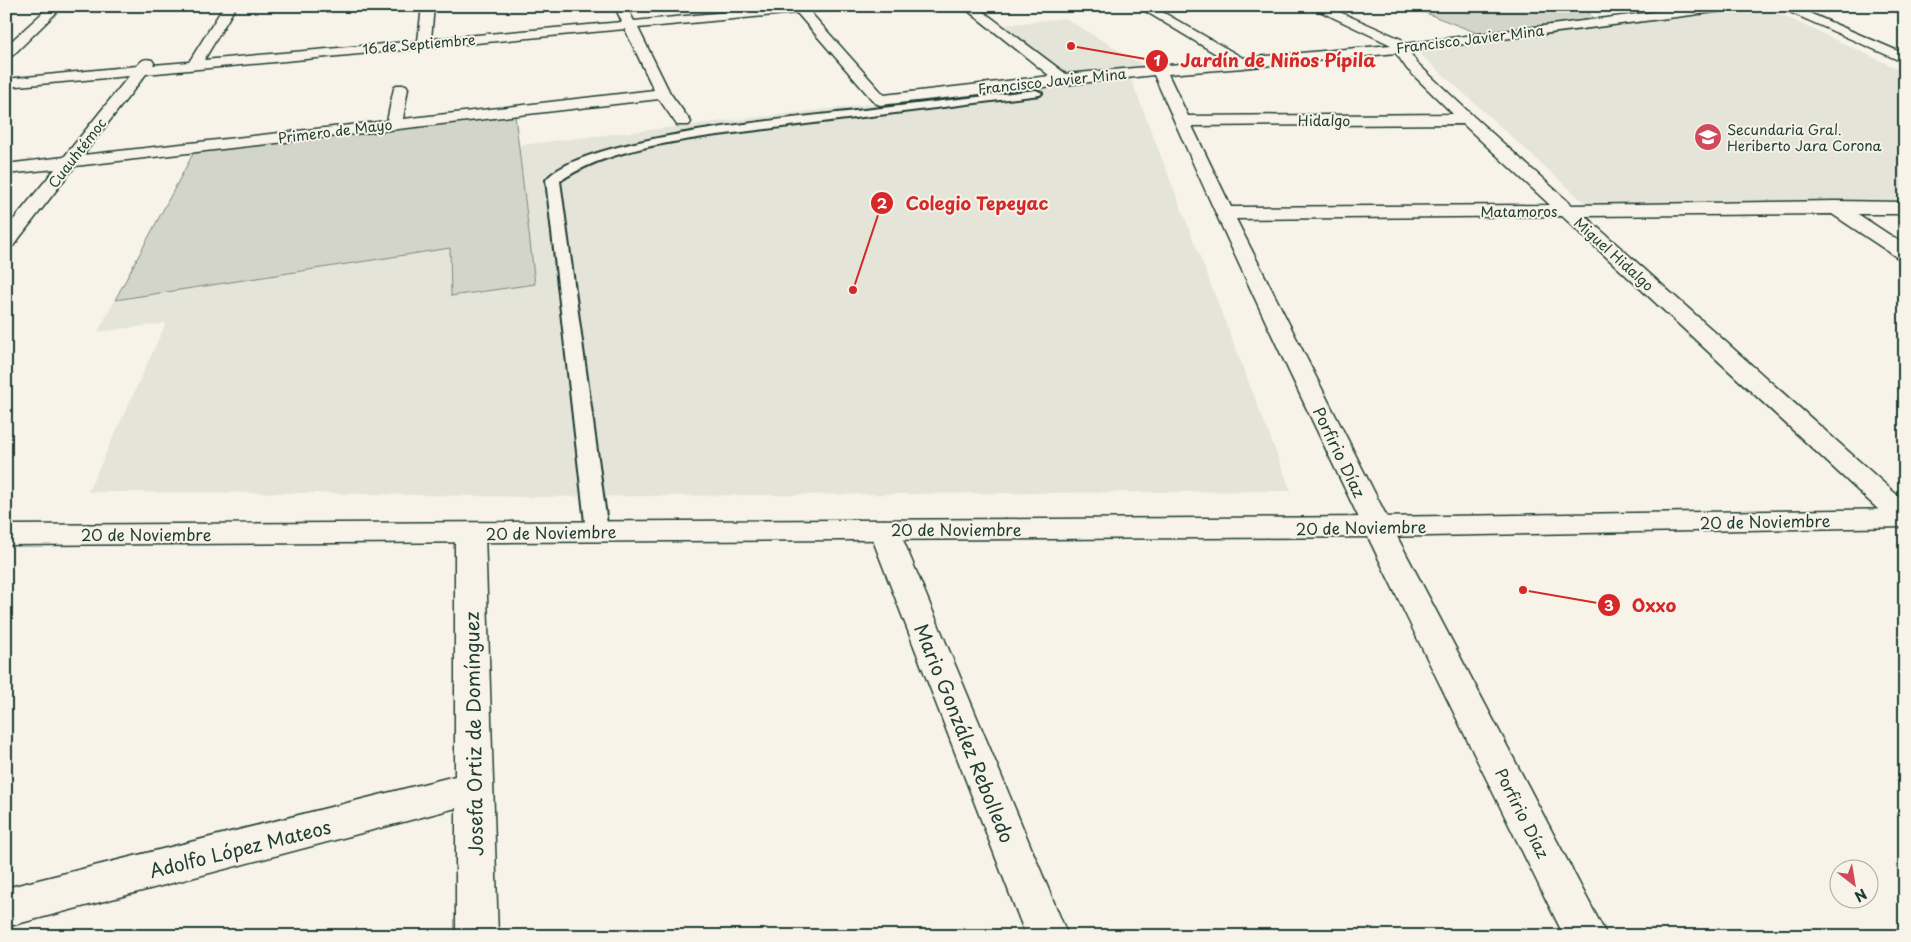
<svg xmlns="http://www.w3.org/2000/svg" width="1911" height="942" viewBox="0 0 1911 942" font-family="'Playpen Sans',sans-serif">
<rect width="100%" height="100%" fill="#f7f3e8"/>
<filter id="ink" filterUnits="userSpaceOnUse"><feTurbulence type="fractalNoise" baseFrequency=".02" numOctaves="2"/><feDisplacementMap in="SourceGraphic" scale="10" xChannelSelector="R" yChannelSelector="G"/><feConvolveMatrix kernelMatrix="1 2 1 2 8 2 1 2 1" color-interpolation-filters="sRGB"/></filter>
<g filter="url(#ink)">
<g fill="#e5e4d9">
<polygon points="1765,7 1905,72 1905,202 1587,205 1417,51"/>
<polygon points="1065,18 1146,67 1068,75 1004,25"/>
<polygon points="1129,74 1291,491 533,497 312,493 88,492 166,323 98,332 115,300 450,248 535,284 519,145"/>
</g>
<g fill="#d3d5ca" stroke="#79897f">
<polygon points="1408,6 1584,6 1593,19 1477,33"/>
<polygon points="515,115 535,284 451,296 450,248 115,300 194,152"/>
</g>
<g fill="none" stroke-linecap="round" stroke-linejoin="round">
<g stroke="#1f3d34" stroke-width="4">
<path id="service" d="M1036,90L1042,93L1040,95L710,136C659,144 603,152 560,181L608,531L605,536L597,538L589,536L586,531L546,180C579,137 796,118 855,111C915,104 976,97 1036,90Z"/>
</g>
<g stroke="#1f3d34" stroke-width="3">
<g id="minor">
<polygon points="50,6 63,6 11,57 6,58 6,46"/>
<path d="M224,6H236L204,60L418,41L422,6H434L431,39L622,22L616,9L618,6H626L634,21L788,6H837L831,10L810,12L884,95L1050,76L962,6H976L1066,74L1226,60L1137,6H1152L1243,58L1391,45L1309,6H1326L1401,39L1404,44L1700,6H1737L1731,10L1409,51L1417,63L1473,116L1572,205L1834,201L1905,202V214H1858L1905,245V260L1898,258L1832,214L1585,216L1905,502V527L1895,525L1562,216L1236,219L1392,527L1607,936H1564C1423,651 1281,365 1154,75L880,105L875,103L797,13L638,28L670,93L691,122L689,125H677L659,99L75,166L13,246L6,248V229L55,169L6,174V164L64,157L129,76L6,87V79L137,66C142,60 144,58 152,60L154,63L153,65L189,62ZM625,29L654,90L403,119L408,88L406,85H396L394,88L387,121L83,155L146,74ZM1396,53L1407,69L1453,114L1188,116L1168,74L1243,68ZM1463,124L1550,205L1231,207L1192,126Z"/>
<polygon points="1776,6 1793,6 1905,54 1905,63"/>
<polygon points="884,520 894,523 899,530 1068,936 1026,936 869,530 874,523"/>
<polygon points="470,523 480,526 485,533 498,936 456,936 456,808 6,927 6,888 455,776 455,533 460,526"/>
</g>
</g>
<g stroke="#1f3d34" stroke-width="3">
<polygon id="secondary" points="1905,509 1905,527 1377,537 6,545 6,525 1377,517"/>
</g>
<use href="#service" fill="#f7f3e8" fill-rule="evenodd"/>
<use href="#minor" fill="#f7f3e8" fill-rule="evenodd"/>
<use href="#secondary" fill="#f7f3e8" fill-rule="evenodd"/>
</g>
</g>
<defs>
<g id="school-disc" transform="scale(1.4375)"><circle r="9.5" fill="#d1495b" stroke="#f7f3e8"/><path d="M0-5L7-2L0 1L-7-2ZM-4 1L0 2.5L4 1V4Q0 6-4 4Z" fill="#fff"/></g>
</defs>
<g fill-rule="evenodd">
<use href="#school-disc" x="1708" y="137"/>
</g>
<g text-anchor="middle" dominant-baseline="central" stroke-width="4" stroke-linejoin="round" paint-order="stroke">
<g font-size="14" fill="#1f3d34" stroke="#f7f3e8">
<text transform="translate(1470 39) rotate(-7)">Francisco Javier Mina</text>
<text transform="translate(419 44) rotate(-5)">16 de Septiembre</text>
<text transform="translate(1052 81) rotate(-6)">Francisco Javier Mina</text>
<text x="1324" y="120">Hidalgo</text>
<text transform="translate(335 131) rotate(-7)">Primero de Mayo</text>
<text transform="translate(77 153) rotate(-52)">Cuauhtémoc</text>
<text x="1519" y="211">Matamoros</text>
<text transform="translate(1614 254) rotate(42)">Miguel Hidalgo</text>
</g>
<g font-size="14" fill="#1f3d34" stroke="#f7f3e8" text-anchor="start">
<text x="1727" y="129">Secundaria Gral.<tspan x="1727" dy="16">Heriberto Jara Corona</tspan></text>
</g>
<g font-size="16" fill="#1f3d34" stroke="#f7f3e8">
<text transform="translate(1340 452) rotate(64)">Porfirio Díaz</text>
<text transform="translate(1765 521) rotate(-1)">20 de Noviembre</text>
<text transform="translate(1361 527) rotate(-1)">20 de Noviembre</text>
<text x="956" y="529">20 de Noviembre</text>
<text transform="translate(551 532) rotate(-1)">20 de Noviembre</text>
<text x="146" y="534">20 de Noviembre</text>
<text transform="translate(1523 813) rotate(63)">Porfirio Díaz</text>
</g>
<g font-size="19" fill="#1f3d34" stroke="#f7f3e8">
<text transform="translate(965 733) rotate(68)">Mario González Rebolledo</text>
<text transform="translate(473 734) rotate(-91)">Josefa Ortiz de Domínguez</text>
<text transform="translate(240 848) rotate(-14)">Adolfo López Mateos</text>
</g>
</g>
<path fill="none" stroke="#d62828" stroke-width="2" d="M1071 46L1157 61M853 290L882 203M1523 590L1609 605"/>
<g fill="#d62828" stroke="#f7f3e8" stroke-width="2">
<circle cx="1071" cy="46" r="5"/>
<circle cx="853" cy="290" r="5"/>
<circle cx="1523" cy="590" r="5"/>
<circle cx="1157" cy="61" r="12"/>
<circle cx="882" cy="203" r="12"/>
<circle cx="1609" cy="605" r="12"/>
</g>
<g font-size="15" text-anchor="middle" font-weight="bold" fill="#fff">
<text x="1157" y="66">1</text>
<text x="882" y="209">2</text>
<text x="1609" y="611">3</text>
</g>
<g font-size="18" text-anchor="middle" font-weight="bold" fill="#d62828" stroke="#f7f3e8" stroke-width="4" stroke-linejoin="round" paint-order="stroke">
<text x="1278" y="67">Jardín de Niños Pípila</text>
<text x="977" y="210">Colegio Tepeyac</text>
<text x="1654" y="612">Oxxo</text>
</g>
<rect width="1911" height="942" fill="none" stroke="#f7f3e8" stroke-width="25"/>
<rect x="12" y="12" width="1886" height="917" fill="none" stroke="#1f3d34" stroke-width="2" filter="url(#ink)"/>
<g transform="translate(1854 884) rotate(149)"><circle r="24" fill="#f7f3e8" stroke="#a1aaa0"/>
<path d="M0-4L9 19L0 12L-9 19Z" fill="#d1495b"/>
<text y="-8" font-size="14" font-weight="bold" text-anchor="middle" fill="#1f3d34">N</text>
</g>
</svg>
